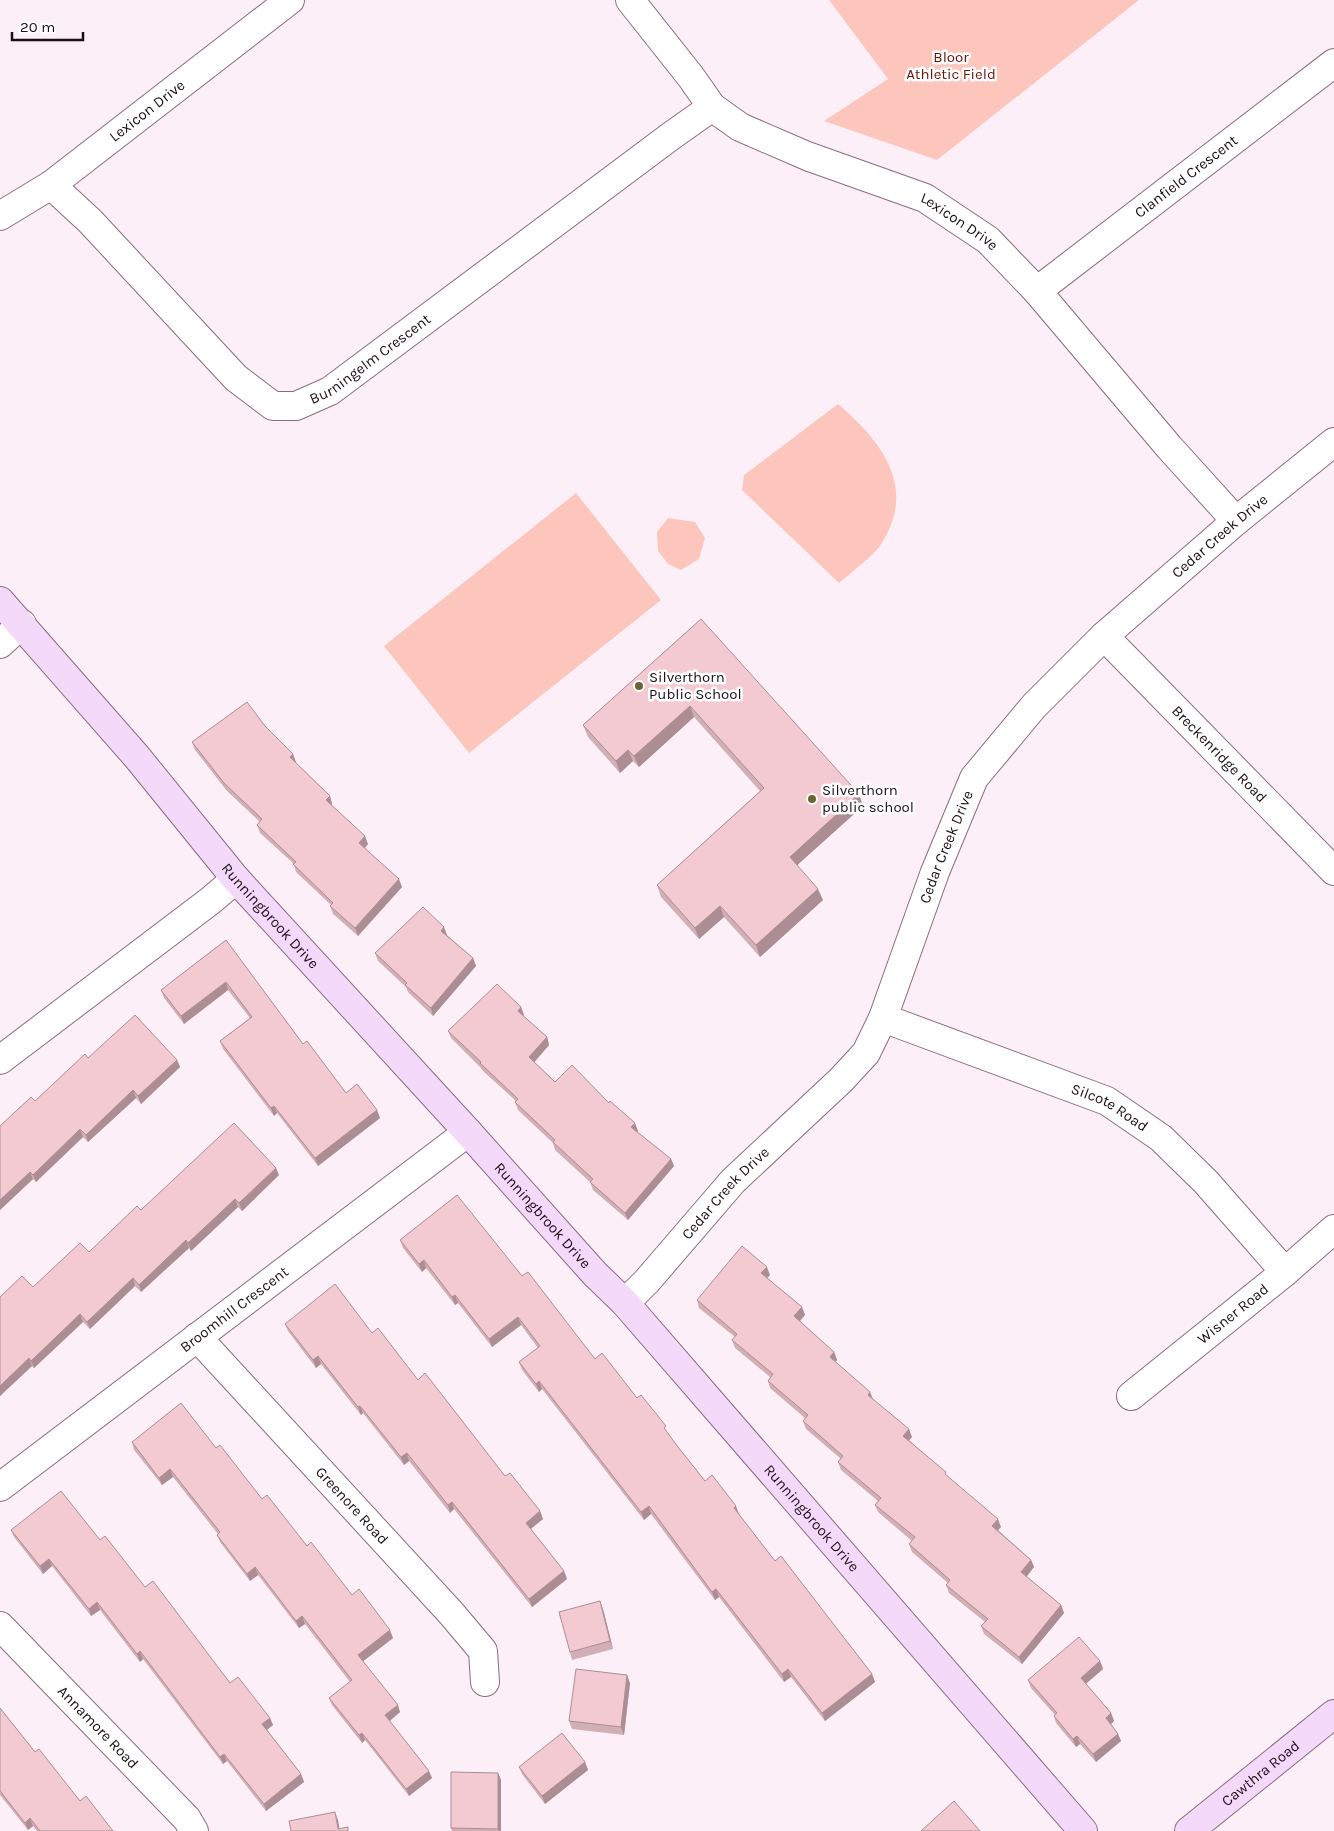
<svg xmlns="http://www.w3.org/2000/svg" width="1334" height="1831" font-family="Karla,sans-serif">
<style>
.green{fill:#fcc6bd}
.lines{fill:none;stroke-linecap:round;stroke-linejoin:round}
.street-casing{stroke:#8b6c7e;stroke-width:30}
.secondary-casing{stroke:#8b6c7e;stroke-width:30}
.street{stroke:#fff;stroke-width:28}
.secondary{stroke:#f4d9fa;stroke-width:28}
.wall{fill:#d2aeb5}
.shaded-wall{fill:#ab8d93}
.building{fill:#f4cad2;stroke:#ab8d93}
.poi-dot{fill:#6c6330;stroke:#fff;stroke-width:2}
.labels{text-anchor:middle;stroke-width:5;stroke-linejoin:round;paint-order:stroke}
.park-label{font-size:15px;fill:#68120b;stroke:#fff}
.street-label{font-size:15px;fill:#1b0f17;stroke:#fff}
.poi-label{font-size:15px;fill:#1b0f17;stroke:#fff;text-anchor:start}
</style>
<rect width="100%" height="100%" fill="#fdeff7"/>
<!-- green -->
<path class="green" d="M 829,0 L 1139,0 L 937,160 L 824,121 L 888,79 Z
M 838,404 C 883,442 919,490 879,547 C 871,558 850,573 839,583 L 742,490 L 744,475 Z
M 576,493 L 661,600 L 469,753 L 384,646 Z
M 668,518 L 695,522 L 705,538 L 699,559 L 681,570 L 668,564 L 658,551 L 657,532 Z"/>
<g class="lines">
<defs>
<g id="street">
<path id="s1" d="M 630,0 L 691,77 L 712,107 L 740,127 L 807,156 L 925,198 L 988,240 L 1037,291 L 1169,447 L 1236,521"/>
<path id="s2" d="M 51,185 L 90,221 L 236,378 L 273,406 L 296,406 L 330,391 L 671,136 L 712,107"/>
<path id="s3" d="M 0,216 L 51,185 L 290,0"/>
<path id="s4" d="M 1037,291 L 1334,63"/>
<path id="s5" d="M 1104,636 L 1334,871"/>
<path d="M 0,644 L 22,624"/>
<path id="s6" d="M 883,1018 L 1107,1101 L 1161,1138 L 1206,1182 L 1285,1272"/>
<path d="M 0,1060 L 210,901 L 236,879"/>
<path id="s7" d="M 625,1303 L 647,1281 L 733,1181 L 841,1080 L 866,1053 L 883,1018 L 935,872 L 974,778 L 1034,706 L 1104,636 L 1236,521 L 1334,442"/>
<path id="s8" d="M 197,1337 L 451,1613 L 483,1651 L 485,1682"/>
<path id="s9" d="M 1131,1396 L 1285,1272 L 1334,1229"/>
<path id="s10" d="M 0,1487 L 468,1132"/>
<path id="s11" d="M 0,1626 L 187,1819 L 194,1831"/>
</g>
<g id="secondary">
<path id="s12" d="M 0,601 L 137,757 L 236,879 L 468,1132 L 595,1274 L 625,1303 L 1083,1831"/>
<path id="s13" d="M 1189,1831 L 1334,1714"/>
</g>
</defs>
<!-- street casing -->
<use href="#street" class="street-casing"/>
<!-- secondary casing -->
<use href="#secondary" class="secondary-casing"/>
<!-- street -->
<use href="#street" class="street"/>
<!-- secondary -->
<use href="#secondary" class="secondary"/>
</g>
<!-- wall -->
<path class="wall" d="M 701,619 L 863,806 L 797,865 L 823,900 L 760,957 L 724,917 L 699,939 L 661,897 L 657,885 L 760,791 L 694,717 L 639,767 L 633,761 L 620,773 L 588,737 L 583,725 Z
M 265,726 L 293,754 L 295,762 L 330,796 L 332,804 L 331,805 L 368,844 L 365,848 L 402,887 L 358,936 L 333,914 L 330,906 L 331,905 L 296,872 L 294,864 L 260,833 L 257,825 L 260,822 L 227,791 L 195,750 L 192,742 Z
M 447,935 L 473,958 L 476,966 L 433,1016 L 408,992 L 406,987 L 378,961 L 375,953 Z
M 226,940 L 303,1044 L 346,1093 L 380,1118 L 318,1166 L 277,1113 L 274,1116 L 223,1049 L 220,1041 L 250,1018 L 228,990 L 184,1024 L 164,998 L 161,990 Z
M 521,1007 L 524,1015 L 523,1016 L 547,1037 L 549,1045 L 534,1062 L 555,1082 L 638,1131 L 637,1132 L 671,1159 L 674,1166 L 628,1220 L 593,1190 L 590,1182 L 555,1150 L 553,1143 L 518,1110 L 515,1102 L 516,1101 L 483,1071 L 481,1068 L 451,1038 L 448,1031 Z
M 88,1058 L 177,1060 L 180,1067 L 141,1104 L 136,1098 L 88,1142 L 83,1137 L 36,1182 L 33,1179 L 0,1210 L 0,1126 L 35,1101 Z
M 279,1175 L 242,1211 L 238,1207 L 191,1251 L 189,1248 L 141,1292 L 135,1286 L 90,1329 L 83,1322 L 34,1368 L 32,1366 L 0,1396 L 0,1297 L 33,1287 L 89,1252 L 141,1210 Z
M 400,1240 L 522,1276 L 595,1359 L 637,1398 L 668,1434 L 705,1481 L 739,1514 L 775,1561 L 872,1674 L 875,1682 L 825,1721 L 791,1677 L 784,1682 L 719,1597 L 715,1600 L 651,1514 L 644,1520 L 542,1389 L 539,1392 L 522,1370 L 519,1362 L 538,1348 L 521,1325 L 492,1347 L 458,1303 L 455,1305 L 426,1268 L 422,1272 L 403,1248 Z
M 770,1275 L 767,1278 L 802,1307 L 805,1315 L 800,1321 L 834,1352 L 837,1360 L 835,1362 L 870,1392 L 873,1399 L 912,1437 L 909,1440 L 1001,1527 L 998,1530 L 1031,1560 L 1034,1567 L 1026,1576 L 1061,1605 L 1064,1613 L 1022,1664 L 984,1634 L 981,1626 L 985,1622 L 949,1593 L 946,1585 L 948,1583 L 912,1552 L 909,1544 L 912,1541 L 878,1512 L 875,1505 L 878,1501 L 841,1470 L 838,1462 L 841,1459 L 806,1429 L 803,1421 L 806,1419 L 770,1388 L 768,1381 L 770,1377 L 735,1348 L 732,1340 L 735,1337 L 699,1308 L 697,1300 Z
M 285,1324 L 372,1333 L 418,1380 L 505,1476 L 540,1511 L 543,1519 L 531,1529 L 564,1571 L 567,1579 L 532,1607 L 454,1509 L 450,1513 L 409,1461 L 404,1465 L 363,1413 L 361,1415 L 321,1364 L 316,1368 L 288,1331 Z
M 132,1442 L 216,1448 L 262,1499 L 393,1638 L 363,1661 L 400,1712 L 390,1721 L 432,1778 L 409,1796 L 365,1740 L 362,1743 L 332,1705 L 329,1698 L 350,1682 L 305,1624 L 299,1628 L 258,1575 L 250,1581 L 220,1542 L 217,1535 L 218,1534 L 173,1477 L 162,1485 L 134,1450 Z
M 11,1530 L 100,1540 L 145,1587 L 230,1683 L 270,1718 L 273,1725 L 267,1730 L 301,1774 L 304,1782 L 266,1811 L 227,1761 L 223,1764 L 143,1659 L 140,1662 L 100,1610 L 91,1616 L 52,1566 L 43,1574 L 14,1537 Z
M 603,1609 L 613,1649 L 572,1660 L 570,1652 Z
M 1100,1661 L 1103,1669 L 1086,1684 L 1111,1713 L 1114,1721 L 1111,1724 L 1118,1734 L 1121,1741 L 1096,1762 L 1080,1744 L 1076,1747 L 1056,1723 L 1054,1716 L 1055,1715 L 1031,1688 L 1028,1680 Z
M 630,1683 L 624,1735 L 572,1729 L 569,1721 Z
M 0,1708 L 35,1752 L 80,1801 L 113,1831 L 37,1831 L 33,1826 L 28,1830 L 0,1795 Z
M 585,1762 L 588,1770 L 545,1804 L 522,1774 L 519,1767 Z
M 498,1773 L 501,1780 L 501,1831 L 452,1831 L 451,1828 Z"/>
<!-- shaded-wall -->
<path class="shaded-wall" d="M 690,706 L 694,717 L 639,767 L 634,756 Z
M 628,750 L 633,761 L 620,773 L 616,761 Z
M 293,754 L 296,762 L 293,765 L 290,757 Z
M 859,794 L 863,806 L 794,868 L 790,857 Z
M 330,796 L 332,804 L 329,808 L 326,800 Z
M 365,836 L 368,844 L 362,851 L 359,843 Z
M 399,879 L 402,887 L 358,936 L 355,928 Z
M 818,889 L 823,900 L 760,957 L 756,945 Z
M 720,906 L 724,917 L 699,939 L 695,928 Z
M 444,927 L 447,935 L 444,938 L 441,931 Z
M 473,958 L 476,966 L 433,1016 L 431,1008 Z
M 226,982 L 228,990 L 184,1024 L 181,1016 Z
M 521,1007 L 524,1015 L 521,1018 L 518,1011 Z
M 547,1037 L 549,1045 L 532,1065 L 529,1057 Z
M 177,1060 L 180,1067 L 141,1104 L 138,1096 Z
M 133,1090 L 136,1098 L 88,1142 L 86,1135 Z
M 274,1106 L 277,1113 L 274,1116 L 271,1108 Z
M 377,1110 L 380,1118 L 318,1166 L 315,1158 Z
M 635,1123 L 638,1131 L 634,1135 L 631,1127 Z
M 80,1129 L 83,1137 L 36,1182 L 33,1175 Z
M 671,1159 L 674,1166 L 628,1220 L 625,1213 Z
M 276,1168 L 279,1175 L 242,1211 L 239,1203 Z
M 30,1172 L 33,1179 L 0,1210 L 0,1200 Z
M 235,1199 L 238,1207 L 191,1251 L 188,1243 Z
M 186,1240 L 189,1248 L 141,1292 L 139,1285 Z
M 424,1260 L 426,1268 L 422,1272 L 419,1264 Z
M 767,1267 L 770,1275 L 764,1281 L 761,1273 Z
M 133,1278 L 135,1286 L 90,1329 L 87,1322 Z
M 455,1295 L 458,1303 L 455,1305 L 452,1297 Z
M 802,1307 L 805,1315 L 797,1324 L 794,1316 Z
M 80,1314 L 83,1322 L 34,1368 L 31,1361 Z
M 518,1317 L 521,1325 L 492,1347 L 489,1339 Z
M 834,1352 L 837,1360 L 832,1364 L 830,1357 Z
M 318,1356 L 321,1364 L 316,1368 L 313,1360 Z
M 29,1358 L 32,1366 L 0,1396 L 0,1386 Z
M 539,1381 L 542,1389 L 539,1392 L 536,1384 Z
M 870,1392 L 873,1400 L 868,1395 Z
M 360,1406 L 363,1413 L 361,1415 L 358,1407 Z
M 909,1429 L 912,1437 L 906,1444 L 903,1436 Z
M 407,1453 L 409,1461 L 404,1465 L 401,1457 Z
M 170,1469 L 173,1477 L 162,1485 L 159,1478 Z
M 452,1502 L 454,1509 L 450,1513 L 448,1505 Z
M 649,1506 L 651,1514 L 644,1520 L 641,1512 Z
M 736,1506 L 739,1514 L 734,1508 Z
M 540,1511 L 543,1519 L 529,1530 L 526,1523 Z
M 998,1519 L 1001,1527 L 995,1533 L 992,1526 Z
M 49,1559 L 52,1566 L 43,1574 L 40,1566 Z
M 1031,1560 L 1034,1567 L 1024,1580 L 1021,1572 Z
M 255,1567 L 258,1575 L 250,1581 L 247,1574 Z
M 564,1571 L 567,1579 L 532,1607 L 529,1599 Z
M 716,1589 L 719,1597 L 715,1600 L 712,1592 Z
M 600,1601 L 603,1609 L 613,1649 L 610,1641 Z
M 97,1602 L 100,1610 L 91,1616 L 89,1609 Z
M 1061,1605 L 1064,1613 L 1022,1664 L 1019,1657 Z
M 302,1616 L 305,1624 L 299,1628 L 296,1621 Z
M 390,1630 L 393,1638 L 361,1663 L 358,1655 Z
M 140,1651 L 143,1659 L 140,1662 L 137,1654 Z
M 1100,1661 L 1103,1669 L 1083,1686 L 1081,1678 Z
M 788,1669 L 791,1677 L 784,1682 L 782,1674 Z
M 872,1674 L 875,1682 L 825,1721 L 822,1713 Z
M 627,1675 L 630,1683 L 624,1735 L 621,1727 Z
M 398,1705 L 400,1712 L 388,1722 L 385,1715 Z
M 1111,1713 L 1114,1721 L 1109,1726 L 1106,1718 Z
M 270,1718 L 273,1725 L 265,1731 L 262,1724 Z
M 362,1733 L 365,1740 L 362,1743 L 359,1735 Z
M 1118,1734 L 1121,1741 L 1096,1762 L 1093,1754 Z
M 1077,1736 L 1080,1744 L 1076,1747 L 1073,1739 Z
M 224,1754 L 227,1761 L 223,1764 L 220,1757 Z
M 585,1762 L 588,1770 L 545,1804 L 542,1796 Z
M 429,1771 L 432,1778 L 409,1796 L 406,1789 Z
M 498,1773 L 501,1780 L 501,1831 L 499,1831 L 498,1829 Z
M 301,1774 L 304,1782 L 266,1811 L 264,1804 Z
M 335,1812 L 338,1820 L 340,1831 L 339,1831 Z
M 30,1818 L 33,1826 L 28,1830 L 25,1823 Z"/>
<!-- building -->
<path class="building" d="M 701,619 L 859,794 L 790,857 L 818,889 L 756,945 L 720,906 L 695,928 L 657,885 L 764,788 L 690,706 L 634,756 L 628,750 L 616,761 L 583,725 Z
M 247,702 L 265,726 L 293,754 L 290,757 L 330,796 L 326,800 L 365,836 L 359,843 L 399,879 L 355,928 L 330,906 L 333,903 L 293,864 L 296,862 L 257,825 L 262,819 L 224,783 L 192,742 Z
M 423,907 L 444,927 L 441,931 L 473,958 L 431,1008 L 405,985 L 407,983 L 375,953 Z
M 226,940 L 303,1044 L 307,1041 L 346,1093 L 357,1084 L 377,1110 L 315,1158 L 274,1106 L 271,1108 L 220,1041 L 252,1017 L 226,982 L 181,1016 L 161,990 Z
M 497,984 L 521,1007 L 518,1011 L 547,1037 L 529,1057 L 555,1082 L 572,1065 L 609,1103 L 610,1101 L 635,1123 L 631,1127 L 671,1159 L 625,1213 L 590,1182 L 593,1179 L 553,1142 L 555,1140 L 515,1102 L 518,1099 L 480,1063 L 481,1062 L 448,1031 Z
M 135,1015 L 177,1060 L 138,1096 L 133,1090 L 86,1135 L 80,1129 L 33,1175 L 30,1172 L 0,1200 L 0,1126 L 31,1097 L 35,1101 L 85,1054 L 88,1058 Z
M 234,1123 L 276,1168 L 239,1203 L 235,1199 L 188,1243 L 186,1240 L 139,1285 L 133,1278 L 87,1322 L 80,1314 L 31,1361 L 29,1358 L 0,1386 L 0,1297 L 22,1276 L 33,1287 L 80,1243 L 89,1252 L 137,1206 L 141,1210 Z
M 457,1195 L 522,1276 L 528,1272 L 595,1359 L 602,1353 L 637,1398 L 641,1395 L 666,1426 L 664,1428 L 678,1447 L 705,1481 L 712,1475 L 736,1506 L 734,1508 L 775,1561 L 781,1556 L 872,1674 L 822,1713 L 788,1669 L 782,1674 L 716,1589 L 712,1592 L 649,1506 L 641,1512 L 539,1381 L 536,1384 L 519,1362 L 540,1346 L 518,1317 L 489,1339 L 455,1295 L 452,1297 L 424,1260 L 419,1264 L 400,1240 Z
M 742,1246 L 767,1267 L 761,1273 L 802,1307 L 794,1316 L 834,1352 L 830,1357 L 870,1392 L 868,1395 L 909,1429 L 903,1436 L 946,1472 L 945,1474 L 998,1519 L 992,1526 L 1031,1560 L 1021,1572 L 1061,1605 L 1019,1657 L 981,1626 L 988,1619 L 946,1585 L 950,1580 L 909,1544 L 915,1537 L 875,1505 L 881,1498 L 838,1462 L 843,1456 L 803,1421 L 808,1415 L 768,1381 L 773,1374 L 732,1340 L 737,1334 L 697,1300 Z
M 335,1284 L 372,1333 L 378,1328 L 418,1380 L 425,1373 L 505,1476 L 510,1473 L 540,1511 L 526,1523 L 564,1571 L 529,1599 L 452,1502 L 448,1505 L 407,1453 L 401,1457 L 360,1406 L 358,1407 L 318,1356 L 313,1360 L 285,1324 Z
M 181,1403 L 216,1448 L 220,1445 L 262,1499 L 267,1495 L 307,1546 L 311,1542 L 352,1595 L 359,1589 L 390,1630 L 358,1655 L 398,1705 L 385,1715 L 429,1771 L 406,1789 L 362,1733 L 359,1735 L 329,1698 L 352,1680 L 302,1616 L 296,1621 L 255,1567 L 247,1574 L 217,1535 L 220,1532 L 170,1469 L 159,1478 L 132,1442 Z
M 61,1491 L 100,1540 L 105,1536 L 145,1587 L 153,1581 L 230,1683 L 238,1677 L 270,1718 L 262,1724 L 301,1774 L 264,1804 L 224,1754 L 220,1757 L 140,1651 L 137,1654 L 97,1602 L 89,1609 L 49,1559 L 40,1566 L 11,1530 Z
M 600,1601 L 610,1641 L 570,1652 L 559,1612 Z
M 1079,1637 L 1100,1661 L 1081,1678 L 1111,1713 L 1106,1718 L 1118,1734 L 1093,1754 L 1077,1736 L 1073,1739 L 1054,1716 L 1057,1713 L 1028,1680 Z
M 576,1669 L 627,1675 L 621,1727 L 569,1721 Z
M 0,1708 L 35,1752 L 39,1749 L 80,1801 L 86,1796 L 113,1831 L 40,1831 L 30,1818 L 25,1823 L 0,1791 Z
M 562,1733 L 585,1762 L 542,1796 L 519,1767 Z
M 451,1772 L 498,1773 L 498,1829 L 451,1828 Z
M 954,1801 L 980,1831 L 921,1831 Z
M 335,1812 L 338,1829 L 348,1827 L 348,1831 L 291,1831 L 289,1821 Z"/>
<!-- markers -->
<g class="poi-dot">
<circle cx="639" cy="686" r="5"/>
<circle cx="812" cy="799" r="5"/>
</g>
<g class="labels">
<!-- park labels -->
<g class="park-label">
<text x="951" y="62">Bloor<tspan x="951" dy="17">Athletic Field</tspan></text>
</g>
<!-- street labels -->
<g class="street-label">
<text dy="5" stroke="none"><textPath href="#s3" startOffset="181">Lexicon Drive</textPath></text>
<text dy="5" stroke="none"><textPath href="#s4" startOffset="188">Clanfield Crescent</textPath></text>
<text dy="5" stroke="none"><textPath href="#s1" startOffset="409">Lexicon Drive</textPath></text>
<text dy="5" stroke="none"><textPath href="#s2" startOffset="425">Burningelm Crescent</textPath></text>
<text dy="5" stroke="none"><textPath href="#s7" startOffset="989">Cedar Creek Drive</textPath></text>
<text dy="5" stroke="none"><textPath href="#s5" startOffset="165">Breckenridge Road</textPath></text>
<text dy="5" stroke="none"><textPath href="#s7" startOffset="569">Cedar Creek Drive</textPath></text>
<text dy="5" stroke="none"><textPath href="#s12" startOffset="415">Runningbrook Drive</textPath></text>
<text dy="5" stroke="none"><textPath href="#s6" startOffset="244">Silcote Road</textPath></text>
<text dy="5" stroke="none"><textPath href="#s7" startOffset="149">Cedar Creek Drive</textPath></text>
<text dy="5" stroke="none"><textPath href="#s12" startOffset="820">Runningbrook Drive</textPath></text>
<text dy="5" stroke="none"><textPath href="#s10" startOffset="294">Broomhill Crescent</textPath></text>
<text dy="5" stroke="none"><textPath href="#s9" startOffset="131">Wisner Road</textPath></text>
<text dy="5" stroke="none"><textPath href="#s8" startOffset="229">Greenore Road</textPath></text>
<text dy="5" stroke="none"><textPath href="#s12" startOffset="1225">Runningbrook Drive</textPath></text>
<text dy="5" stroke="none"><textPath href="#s11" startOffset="141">Annamore Road</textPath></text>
<text dy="5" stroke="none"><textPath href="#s13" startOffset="92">Cawthra Road</textPath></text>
</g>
<!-- poi labels -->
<g class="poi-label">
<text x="649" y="682">Silverthorn<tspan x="649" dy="17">Public School</tspan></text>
<text x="822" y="795">Silverthorn<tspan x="822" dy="17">public school</tspan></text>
</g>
</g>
<!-- scale -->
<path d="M12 32v8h71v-8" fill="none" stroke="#1b0f17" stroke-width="2.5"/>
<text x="20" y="32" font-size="15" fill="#1b0f17" stroke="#ffffff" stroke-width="4" paint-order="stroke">20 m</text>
</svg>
